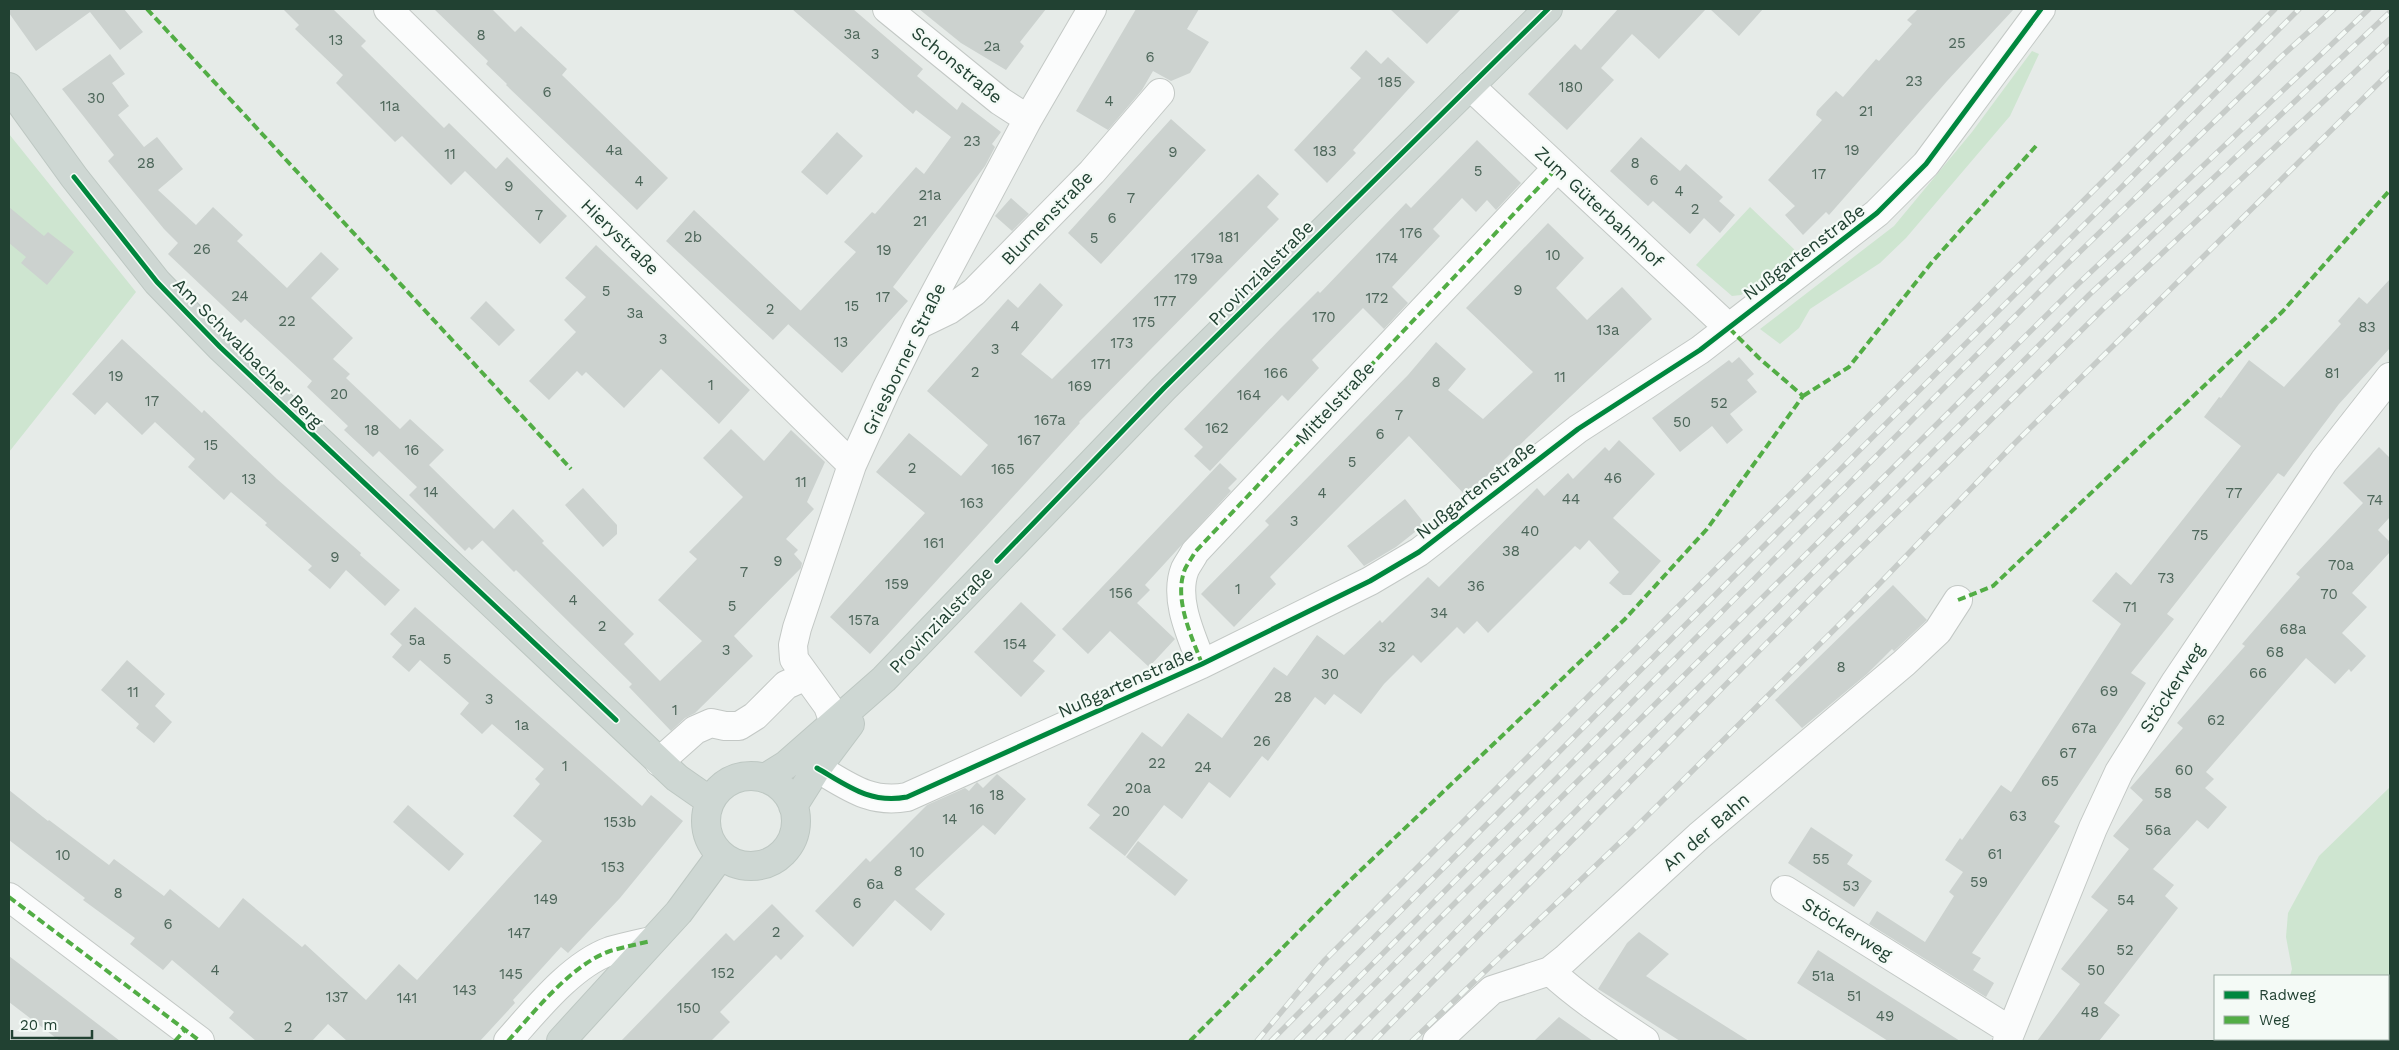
<svg xmlns="http://www.w3.org/2000/svg" width="2399" height="1050" font-family="'Work Sans',sans-serif">
<style>
.green{fill:#cee5d0}
.building{fill:#ccd2cf}
.lines{fill:none;stroke-linecap:round;stroke-linejoin:round}
.minor-casing{stroke:#c3c8c5;stroke-width:30}
.major-casing{stroke:#bdc7c2;stroke-width:30}
.minor{stroke:#fbfcfc;stroke-width:28}
.major{stroke:#ced7d3;stroke-width:28}
.rail-casing{stroke:#c7ccc9;stroke-width:5.5}
.rail{stroke:#f4faf6;stroke-width:4;stroke-dasharray:11;stroke-linecap:butt}
.quiet{stroke:#52ad45;stroke-width:4;stroke-dasharray:8 4;stroke-linecap:butt}
.cycleway-casing{stroke:#f4faf6;stroke-width:8}
.cycleway{stroke:#00873e;stroke-width:5}
.labels{text-anchor:middle;stroke-width:4.5;stroke-linejoin:round;paint-order:stroke}
.number-label{font-size:15px;fill:#4d665a}
.street-label{font-size:18px;fill:#214132;stroke:#f4faf6}
</style>
<rect width="100%" height="100%" fill="#e6ebe8"/>
<!-- green -->
<path class="green" d="M 2032,51 L 2039,54 L 2010,116 L 1906,238 L 1880,263 L 1810,309 L 1799,328 L 1780,344 L 1760,329 L 1894,226 L 1972,132 Z
M 9,134 L 136,292 L 9,452 Z
M 1750,207 L 1797,252 L 1741,295 L 1732,296 L 1696,265 Z
M 2390,787 L 2390,1041 L 2272,1041 L 2272,1039 L 2388,1039 L 2388,976 L 2290,976 L 2292,969 L 2286,937 L 2288,913 L 2319,856 Z"/>
<!-- building -->
<path class="building" d="M 9,9 L 124,9 L 143,32 L 120,50 L 90,12 L 36,51 L 9,13 Z
M 283,9 L 333,9 L 366,41 L 361,46 L 444,128 L 449,123 L 496,169 L 507,157 L 567,216 L 540,244 L 465,171 L 451,185 L 402,136 L 395,142 L 336,83 L 343,75 L 295,29 L 299,25 Z
M 434,9 L 492,9 L 515,32 L 521,26 L 567,69 L 562,75 L 668,178 L 637,210 L 506,85 L 507,84 L 486,64 L 488,61 Z
M 792,9 L 853,9 L 923,69 L 917,76 L 957,110 L 962,102 L 1001,132 L 992,144 L 995,147 L 985,166 L 893,287 L 908,301 L 842,373 L 788,324 L 856,252 L 844,242 L 872,212 L 875,214 L 916,167 L 924,174 L 951,137 L 916,110 L 913,114 Z
M 919,9 L 1046,9 L 1020,42 L 1024,46 L 1006,70 L 961,43 Z
M 1136,9 L 1199,9 L 1187,29 L 1209,42 L 1190,73 L 1171,81 L 1153,71 L 1142,90 L 1108,130 L 1076,111 Z
M 1390,9 L 1461,9 L 1427,44 Z
M 1618,9 L 1706,9 L 1659,59 L 1632,34 L 1601,68 L 1614,80 L 1567,130 L 1528,94 L 1575,44 L 1581,50 Z
M 1710,9 L 1763,9 L 1739,36 Z
M 1918,9 L 2014,9 L 1947,81 L 1829,215 L 1826,212 L 1803,235 L 1785,215 L 1795,206 L 1768,180 L 1822,120 L 1816,115 L 1817,111 L 1836,91 L 1843,97 L 1876,59 L 1879,61 L 1912,24 L 1907,20 Z
M 1366,50 L 1381,64 L 1388,57 L 1415,82 L 1353,150 L 1356,153 L 1327,183 L 1294,150 L 1361,78 L 1350,68 Z
M 110,54 L 125,74 L 112,83 L 129,106 L 118,115 L 144,147 L 157,137 L 183,169 L 158,190 L 196,225 L 213,207 L 243,235 L 237,241 L 287,288 L 321,252 L 339,269 L 311,298 L 353,338 L 333,359 L 350,374 L 346,378 L 400,429 L 410,419 L 444,450 L 429,465 L 494,529 L 513,509 L 544,541 L 542,543 L 634,634 L 624,644 L 660,681 L 702,641 L 658,600 L 697,559 L 689,552 L 743,497 L 703,458 L 731,429 L 764,461 L 791,430 L 825,462 L 807,502 L 814,509 L 786,539 L 798,550 L 794,554 L 802,563 L 801,568 L 734,636 L 753,656 L 695,713 L 685,718 L 671,731 L 629,687 L 632,684 L 516,570 L 514,572 L 482,540 L 491,532 L 472,550 L 469,547 L 465,551 L 409,495 L 417,487 L 379,451 L 373,457 L 344,430 L 348,426 L 307,387 L 312,381 L 245,319 L 241,323 L 168,254 L 178,243 L 164,229 L 108,161 L 114,155 L 62,89 Z
M 1171,119 L 1206,150 L 1101,264 L 1068,233 Z
M 837,132 L 863,156 L 827,195 L 801,172 Z
M 1641,137 L 1680,171 L 1686,164 L 1723,197 L 1719,201 L 1735,215 L 1720,233 L 1704,218 L 1690,234 L 1653,201 L 1648,206 L 1610,171 Z
M 1477,140 L 1521,183 L 1496,210 L 1487,200 L 1476,212 L 1462,198 L 1433,229 L 1440,236 L 1392,287 L 1408,303 L 1384,329 L 1363,308 L 1312,360 L 1319,368 L 1288,401 L 1282,395 L 1210,471 L 1194,456 L 1203,447 L 1184,429 L 1280,329 L 1318,291 L 1320,293 L 1406,203 L 1411,208 Z
M 1258,174 L 1279,194 L 1267,207 L 1279,219 L 1079,422 L 1080,423 L 870,654 L 830,617 L 925,513 L 876,472 L 909,433 L 961,476 L 988,445 L 927,391 L 1008,299 L 1018,308 L 1040,283 L 1063,305 L 1021,354 L 1052,379 Z
M 1011,198 L 1029,214 L 1012,231 L 995,216 Z
M 9,207 L 44,236 L 48,232 L 74,252 L 47,285 L 21,263 L 26,257 L 9,243 Z
M 694,210 L 801,311 L 773,340 L 666,241 Z
M 1548,223 L 1584,258 L 1556,288 L 1587,320 L 1622,287 L 1652,319 L 1466,496 L 1409,436 L 1270,577 L 1276,584 L 1234,627 L 1201,594 L 1269,525 L 1265,521 L 1408,375 L 1436,342 L 1466,369 L 1448,390 L 1483,419 L 1533,372 L 1466,308 Z
M 596,245 L 750,390 L 719,424 L 661,369 L 624,408 L 586,372 L 582,376 L 577,371 L 549,400 L 529,381 L 576,332 L 564,320 L 586,297 L 565,278 Z
M 2390,279 L 2390,348 L 2339,404 L 2284,477 L 2278,473 L 2167,614 L 2174,619 L 2131,673 L 2146,683 L 2054,822 L 2060,826 L 1972,953 L 1981,958 L 1973,970 L 1994,983 L 1986,997 L 1869,924 L 1877,911 L 1925,942 L 1954,896 L 1949,892 L 1963,872 L 1945,860 L 1960,838 L 1962,840 L 2001,785 L 2011,792 L 2121,624 L 2092,601 L 2116,572 L 2131,585 L 2241,446 L 2204,417 L 2219,397 L 2221,398 L 2249,360 L 2284,387 L 2341,324 L 2338,321 L 2359,297 L 2367,304 Z
M 486,301 L 515,330 L 499,346 L 470,318 Z
M 122,339 L 202,413 L 204,410 L 277,479 L 361,553 L 360,555 L 400,590 L 385,606 L 346,570 L 330,589 L 308,570 L 312,566 L 265,525 L 267,523 L 231,492 L 224,500 L 188,467 L 195,459 L 155,422 L 142,435 L 107,402 L 95,415 L 72,394 Z
M 1739,357 L 1754,374 L 1747,380 L 1757,392 L 1730,414 L 1743,430 L 1727,444 L 1712,426 L 1680,452 L 1652,418 L 1729,360 L 1732,363 Z
M 1619,440 L 1655,474 L 1613,518 L 1661,561 L 1631,595 L 1623,595 L 1609,583 L 1619,572 L 1589,540 L 1580,550 L 1575,546 L 1488,633 L 1477,621 L 1464,634 L 1457,627 L 1421,663 L 1413,655 L 1384,684 L 1361,714 L 1334,694 L 1325,705 L 1315,697 L 1268,761 L 1262,756 L 1230,798 L 1209,782 L 1182,819 L 1164,805 L 1125,856 L 1089,828 L 1100,815 L 1087,805 L 1142,732 L 1162,747 L 1188,713 L 1222,738 L 1274,667 L 1287,676 L 1317,635 L 1344,655 L 1380,620 L 1382,623 L 1428,577 L 1439,587 L 1537,488 L 1544,496 L 1568,473 L 1573,479 L 1605,447 L 1609,451 Z
M 2379,447 L 2390,458 L 2390,517 L 2378,530 L 2390,542 L 2390,552 L 2352,593 L 2367,607 L 2342,633 L 2366,656 L 2351,672 L 2349,669 L 2335,684 L 2306,658 L 2206,772 L 2214,779 L 2205,788 L 2227,807 L 2208,829 L 2197,820 L 2153,869 L 2174,885 L 2165,896 L 2178,908 L 2104,1003 L 2120,1015 L 2099,1041 L 2037,1041 L 2080,984 L 2061,969 L 2108,910 L 2091,897 L 2129,849 L 2113,836 L 2143,800 L 2130,788 L 2183,728 L 2177,723 L 2245,646 L 2242,644 L 2300,577 L 2296,574 L 2363,503 L 2343,483 Z
M 1220,463 L 1237,479 L 1228,488 L 1231,491 L 1145,585 L 1150,590 L 1137,603 L 1175,639 L 1149,667 L 1110,631 L 1088,654 L 1062,629 Z
M 583,488 L 617,525 L 617,534 L 603,547 L 565,505 Z
M 1405,499 L 1425,524 L 1396,547 L 1364,566 L 1347,546 Z
M 1893,585 L 1927,620 L 1894,651 L 1892,649 L 1867,674 L 1802,728 L 1775,700 Z
M 1021,602 L 1056,635 L 1033,661 L 1045,671 L 1021,697 L 974,652 Z
M 415,607 L 642,806 L 651,795 L 683,821 L 620,898 L 568,953 L 561,947 L 513,1000 L 515,1003 L 480,1041 L 347,1041 L 328,1024 L 312,1041 L 256,1041 L 229,1018 L 234,1012 L 172,960 L 163,970 L 130,944 L 135,938 L 83,900 L 85,898 L 9,840 L 9,790 L 48,821 L 49,820 L 109,865 L 114,859 L 164,896 L 170,889 L 219,928 L 243,898 L 302,947 L 305,944 L 366,1000 L 399,964 L 417,980 L 542,841 L 513,816 L 540,784 L 535,779 L 544,769 L 492,724 L 482,734 L 460,714 L 469,703 L 420,660 L 409,672 L 392,657 L 402,645 L 390,634 Z
M 127,660 L 165,694 L 155,706 L 172,722 L 154,743 L 136,728 L 139,724 L 101,690 Z
M 997,774 L 1026,799 L 995,835 L 983,825 L 915,889 L 945,914 L 931,931 L 895,900 L 853,947 L 815,911 L 866,858 L 870,862 L 927,805 L 965,788 L 969,791 L 977,782 L 983,788 Z
M 408,805 L 464,854 L 449,871 L 393,822 Z
M 1811,827 L 1853,855 L 1847,864 L 1872,881 L 1854,907 L 1788,863 Z
M 1138,841 L 1188,880 L 1175,896 L 1126,857 Z
M 772,904 L 804,936 L 781,960 L 776,955 L 720,1012 L 730,1022 L 711,1041 L 621,1041 L 726,933 L 734,941 Z
M 1639,932 L 1669,954 L 1646,976 L 1749,1041 L 1680,1041 L 1598,989 L 1627,943 Z
M 1818,950 L 1880,990 L 1960,1041 L 1888,1041 L 1797,983 Z
M 9,956 L 120,1041 L 60,1041 L 9,1002 Z
M 1559,1017 L 1593,1041 L 1534,1041 Z"/>
<g class="lines">
<defs>
<path id="minor" d="M 388,9 L 852,465
M 887,9 L 1000,101 L 1028,119
M 1470,86 L 1728,327
M 918,325 L 949,310 L 974,292 L 1092,172 L 1160,93
M 1202,664 C 1192,637 1173,599 1185,569 C 1188,563 1192,558 1195,552 L 1557,168
M 834,723 L 828,706 L 794,659 L 793,645 L 797,628 L 852,465 L 886,390 L 918,325 L 1028,119 L 1092,9
M 659,762 L 695,730 L 711,723 L 725,726 L 739,726 L 755,716 L 786,685 L 806,676
M 817,768 C 848,786 870,804 907,797 L 1202,664 L 1370,581 L 1419,552 L 1578,429 L 1700,350 L 1877,213 L 1926,164 L 2041,9
M 1785,890 L 2011,1031
M 9,897 L 200,1041
M 1550,971 C 1579,998 1612,1019 1645,1041
M 508,1041 C 535,1011 571,965 610,951 C 624,947 638,944 651,941
M 1437,1041 L 1492,990 L 1550,971 L 1565,959 L 1699,836 L 1904,663 L 1938,631 L 1958,600
M 2007,1041 L 2093,828 L 2119,772 L 2176,681 L 2324,461 L 2390,377"/>
<path id="major" d="M 9,87 L 74,177 L 157,282 L 220,347 L 677,778 L 710,801
M706 821a45 45 0 1 1 90 0a45 45 0 1 1-90 0Z
M 765,778 L 786,765 L 884,679 L 1164,388 L 1548,9
M 793,806 L 817,768 L 850,724
M 561,1041 L 679,912 L 721,855"/>
</defs>
<!-- minor casing -->
<use href="#minor" class="minor-casing"/>
<!-- major casing -->
<use href="#major" class="major-casing"/>
<!-- minor -->
<use href="#minor" class="minor"/>
<!-- major -->
<use href="#major" class="major"/>
<defs>
<path id="rail" d="M 1257,1041 L 1324,961 L 2275,9
M 1271,1041 L 2299,9
M 1296,1041 L 2060,271 L 2283,55 L 2334,9
M 1318,1041 L 1456,902 L 2077,285 L 2369,9
M 1347,1041 L 2089,295 L 2390,12
M 1374,1041 L 1831,578 L 2104,308 L 2390,39
M 1412,1041 L 1632,831 L 1856,608 L 2013,445 L 2390,72"/>
</defs>
<!-- rail casing -->
<use href="#rail" class="rail-casing"/>
<!-- rail -->
<use href="#rail" class="rail"/>
<!-- quiet -->
<path class="quiet" d="M 147,9 L 571,469
M 1803,396 L 1849,367 L 1932,262 L 2036,146
M 1958,600 L 1993,586 L 2283,311 L 2390,190
M 1202,664 C 1192,637 1173,599 1185,569 C 1188,563 1192,558 1195,552 L 1557,168
M 9,897 L 200,1041
M 175,1041 L 184,1031
M 508,1041 C 535,1011 571,965 610,951 C 624,947 638,944 651,941
M 1190,1041 L 1342,888 L 1625,619 L 1707,529 L 1803,396 L 1759,358 L 1728,327 L 1726,329"/>
<defs>
<path id="cycleway" d="M 74,177 L 157,282 L 220,347 L 616,720
M 997,561 L 1164,388 L 1548,9
M 817,768 C 848,786 870,804 907,797 L 1202,664 L 1370,581 L 1419,552 L 1578,429 L 1700,350 L 1877,213 L 1926,164 L 2041,9"/>
</defs>
<!-- cycleway casing -->
<use href="#cycleway" class="cycleway-casing"/>
<!-- cycleway -->
<use href="#cycleway" class="cycleway"/>
</g>
<g class="labels">
<!-- number labels -->
<g class="number-label">
<text x="852" y="39">3a</text>
<text x="481" y="40">8</text>
<text x="336" y="45">13</text>
<text x="1957" y="48">25</text>
<text x="992" y="51">2a</text>
<text x="875" y="59">3</text>
<text x="1150" y="62">6</text>
<text x="1914" y="86">23</text>
<text x="1390" y="87">185</text>
<text x="1571" y="92">180</text>
<text x="547" y="97">6</text>
<text x="96" y="103">30</text>
<text x="1109" y="106">4</text>
<text x="390" y="111">11a</text>
<text x="1866" y="116">21</text>
<text x="972" y="146">23</text>
<text x="614" y="155">4a</text>
<text x="1852" y="155">19</text>
<text x="1325" y="156">183</text>
<text x="1173" y="157">9</text>
<text x="450" y="159">11</text>
<text x="146" y="168">28</text>
<text x="1635" y="168">8</text>
<text x="1478" y="176">5</text>
<text x="1819" y="179">17</text>
<text x="1654" y="185">6</text>
<text x="639" y="186">4</text>
<text x="509" y="191">9</text>
<text x="1679" y="196">4</text>
<text x="930" y="200">21a</text>
<text x="1131" y="203">7</text>
<text x="1695" y="214">2</text>
<text x="539" y="220">7</text>
<text x="1112" y="223">6</text>
<text x="920" y="226">21</text>
<text x="1411" y="238">176</text>
<text x="693" y="242">2b</text>
<text x="1229" y="242">181</text>
<text x="1094" y="243">5</text>
<text x="202" y="254">26</text>
<text x="884" y="255">19</text>
<text x="1553" y="260">10</text>
<text x="1207" y="263">179a</text>
<text x="1387" y="263">174</text>
<text x="1186" y="284">179</text>
<text x="1518" y="295">9</text>
<text x="606" y="296">5</text>
<text x="240" y="301">24</text>
<text x="883" y="302">17</text>
<text x="1377" y="303">172</text>
<text x="1165" y="306">177</text>
<text x="852" y="311">15</text>
<text x="770" y="314">2</text>
<text x="635" y="318">3a</text>
<text x="1324" y="322">170</text>
<text x="287" y="326">22</text>
<text x="1144" y="327">175</text>
<text x="1015" y="331">4</text>
<text x="2367" y="332">83</text>
<text x="1608" y="335">13a</text>
<text x="663" y="344">3</text>
<text x="841" y="347">13</text>
<text x="1122" y="348">173</text>
<text x="995" y="354">3</text>
<text x="1101" y="369">171</text>
<text x="975" y="377">2</text>
<text x="1276" y="378">166</text>
<text x="2332" y="378">81</text>
<text x="116" y="381">19</text>
<text x="1560" y="382">11</text>
<text x="1436" y="387">8</text>
<text x="711" y="390">1</text>
<text x="1080" y="391">169</text>
<text x="339" y="399">20</text>
<text x="1249" y="400">164</text>
<text x="152" y="406">17</text>
<text x="1719" y="408">52</text>
<text x="1399" y="420">7</text>
<text x="1050" y="425">167a</text>
<text x="1682" y="427">50</text>
<text x="1217" y="433">162</text>
<text x="372" y="435">18</text>
<text x="1380" y="439">6</text>
<text x="1029" y="445">167</text>
<text x="211" y="450">15</text>
<text x="412" y="455">16</text>
<text x="1352" y="467">5</text>
<text x="912" y="473">2</text>
<text x="1003" y="474">165</text>
<text x="1613" y="483">46</text>
<text x="249" y="484">13</text>
<text x="801" y="487">11</text>
<text x="431" y="497">14</text>
<text x="1322" y="498">4</text>
<text x="2234" y="498">77</text>
<text x="1571" y="504">44</text>
<text x="2375" y="505">74</text>
<text x="972" y="508">163</text>
<text x="1294" y="526">3</text>
<text x="1530" y="536">40</text>
<text x="2200" y="540">75</text>
<text x="934" y="548">161</text>
<text x="1511" y="556">38</text>
<text x="335" y="562">9</text>
<text x="778" y="566">9</text>
<text x="2341" y="570">70a</text>
<text x="744" y="577">7</text>
<text x="2166" y="583">73</text>
<text x="897" y="589">159</text>
<text x="1476" y="591">36</text>
<text x="1238" y="594">1</text>
<text x="1121" y="598">156</text>
<text x="2329" y="599">70</text>
<text x="573" y="605">4</text>
<text x="732" y="611">5</text>
<text x="2130" y="612">71</text>
<text x="1439" y="618">34</text>
<text x="864" y="625">157a</text>
<text x="602" y="631">2</text>
<text x="2293" y="634">68a</text>
<text x="417" y="645">5a</text>
<text x="1015" y="649">154</text>
<text x="1387" y="652">32</text>
<text x="726" y="655">3</text>
<text x="2275" y="657">68</text>
<text x="447" y="664">5</text>
<text x="1841" y="672">8</text>
<text x="2258" y="678">66</text>
<text x="1330" y="679">30</text>
<text x="2109" y="696">69</text>
<text x="133" y="697">11</text>
<text x="1283" y="702">28</text>
<text x="489" y="704">3</text>
<text x="675" y="715">1</text>
<text x="2216" y="725">62</text>
<text x="522" y="730">1a</text>
<text x="2084" y="733">67a</text>
<text x="1262" y="746">26</text>
<text x="2068" y="758">67</text>
<text x="1157" y="768">22</text>
<text x="565" y="771">1</text>
<text x="1203" y="772">24</text>
<text x="2184" y="775">60</text>
<text x="2050" y="786">65</text>
<text x="1138" y="793">20a</text>
<text x="2163" y="798">58</text>
<text x="997" y="800">18</text>
<text x="977" y="814">16</text>
<text x="1121" y="816">20</text>
<text x="2018" y="821">63</text>
<text x="950" y="824">14</text>
<text x="620" y="827">153b</text>
<text x="2158" y="835">56a</text>
<text x="917" y="857">10</text>
<text x="1995" y="859">61</text>
<text x="63" y="860">10</text>
<text x="1821" y="864">55</text>
<text x="613" y="872">153</text>
<text x="898" y="876">8</text>
<text x="1979" y="887">59</text>
<text x="875" y="889">6a</text>
<text x="1851" y="891">53</text>
<text x="118" y="898">8</text>
<text x="546" y="904">149</text>
<text x="2126" y="905">54</text>
<text x="857" y="908">6</text>
<text x="168" y="929">6</text>
<text x="776" y="937">2</text>
<text x="519" y="938">147</text>
<text x="2125" y="955">52</text>
<text x="215" y="975">4</text>
<text x="2096" y="975">50</text>
<text x="723" y="978">152</text>
<text x="511" y="979">145</text>
<text x="1823" y="981">51a</text>
<text x="465" y="995">143</text>
<text x="1854" y="1001">51</text>
<text x="337" y="1002">137</text>
<text x="407" y="1003">141</text>
<text x="689" y="1013">150</text>
<text x="2090" y="1017">48</text>
<text x="1885" y="1021">49</text>
<text x="288" y="1032">2</text>
</g>
<!-- street labels -->
<g class="street-label">
<text transform="translate(957 65) rotate(39)" y="6">Schonstraße</text>
<text transform="translate(1599 207) rotate(43)" y="6">Zum Güterbahnhof</text>
<text transform="translate(1047 218) rotate(-46)" y="6">Blumenstraße</text>
<text transform="translate(620 237) rotate(44)" y="6">Hierystraße</text>
<text transform="translate(1804 252) rotate(-37)" y="6">Nußgartenstraße</text>
<text transform="translate(1261 273) rotate(-45)" y="6">Provinzialstraße</text>
<text transform="translate(248 353) rotate(45)" y="6">Am Schwalbacher Berg</text>
<text transform="translate(904 359) rotate(-64)" y="6">Griesborner Straße</text>
<text transform="translate(1335 403) rotate(-47)" y="6">Mittelstraße</text>
<text transform="translate(1476 490) rotate(-38)" y="6">Nußgartenstraße</text>
<text transform="translate(941 620) rotate(-46)" y="6">Provinzialstraße</text>
<text transform="translate(1126 683) rotate(-24)" y="6">Nußgartenstraße</text>
<text transform="translate(2172 688) rotate(-57)" y="6">Stöckerweg</text>
<text transform="translate(1706 832) rotate(-41)" y="6">An der Bahn</text>
<text transform="translate(1847 929) rotate(32)" y="6">Stöckerweg</text>
</g>
</g>
<!-- border -->
<rect width="2399" height="1050" fill="none" stroke="#214132" stroke-width="20"/>
<!-- legend -->
<rect x="2214" y="975" width="175" height="65" fill="#f4faf6" stroke="#a0b0a8"/>
<rect x="2224" y="991" width="25" height="8" fill="#00873e" stroke="#a0b0a8"/>
<text x="2259" y="1000" font-size="15" fill="#214132">Radweg</text>
<rect x="2224" y="1016" width="25" height="8" fill="#52ad45" stroke="#a0b0a8"/>
<text x="2259" y="1025" font-size="15" fill="#214132">Weg</text>
<!-- scale -->
<path d="M12 1030v8h80v-8" fill="none" stroke="#214132" stroke-width="2.5"/>
<text x="20" y="1030" font-size="15" fill="#214132" stroke="#f4faf6" stroke-width="4" paint-order="stroke">20 m</text>
</svg>
